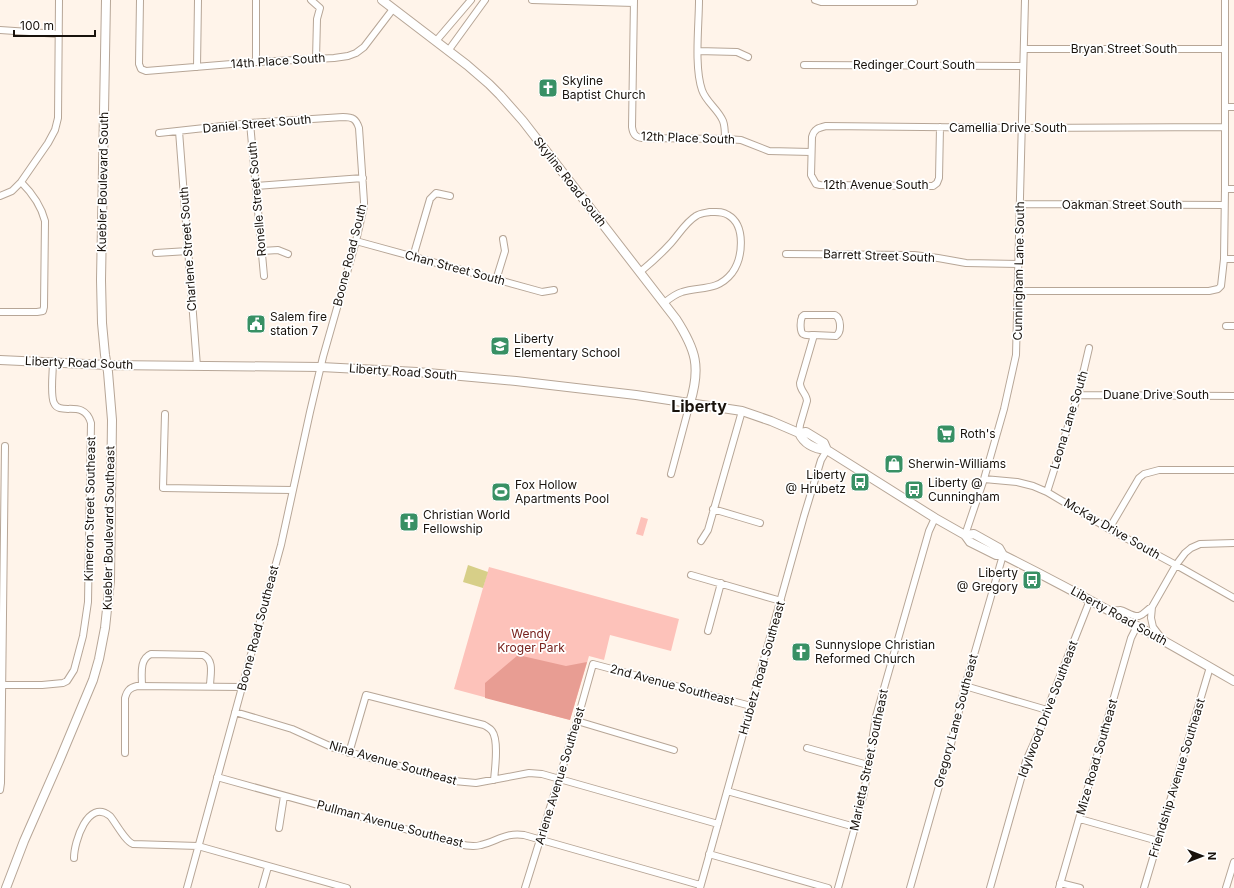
<svg xmlns="http://www.w3.org/2000/svg" width="1234" height="888" font-family="Inter,sans-serif">
<style>
.green{fill:#fdc2ba}
.forest{fill:#e89d93}
.water{fill:#d7cf88}
.lines{fill:none;stroke-linecap:round;stroke-linejoin:round}
.minor-casing{stroke:#b7a697;stroke-width:8}
.major-casing{stroke:#b7a697;stroke-width:10}
.minor{stroke:#fff;stroke-width:6}
.major{stroke:#fff;stroke-width:8}
.labels{text-anchor:middle;stroke-width:3.5;stroke-linejoin:round;paint-order:stroke}
.street-label{font-size:12px;fill:#18120c;stroke:#fff}
.poi-label{font-size:12px;fill:#18120c;stroke:#fff;text-anchor:start}
.park-label{font-size:12px;fill:#77211c;stroke:#fff}
.district-label{font-size:16px;font-weight:bold;fill:#18120c;stroke:#fff}
</style>
<rect width="100%" height="100%" fill="#fff4ea"/>
<!-- green -->
<path class="green" d="M 641,517 L 648,519 L 643,536 L 636,534 Z
M 489,567 L 679,619 L 671,651 L 610,635 L 604,660 L 589,656 L 570,720 L 454,689 Z"/>
<!-- forest -->
<path class="forest" d="M 518,655 L 566,666 L 587,662 L 570,720 L 485,698 L 485,683 Z"/>
<!-- water -->
<path class="water" d="M 468,565 L 488,572 L 483,588 L 463,582 Z"/>
<g class="lines">
<defs>
<path id="minor" d="M 140,0 L 139,64 L 141,69 L 146,71 L 256,62 L 334,58 L 348,56 L 356,53 L 364,47 L 393,9
M 311,0 L 320,8 L 317,19 L 316,59
M 532,0 L 634,3
M 634,0 L 632,127 C 633,134 635,137 642,138 L 725,139 L 741,140 L 769,151 L 811,152
M 699,0 C 699,25 694,67 702,90 C 706,102 718,109 723,121 C 725,126 725,133 725,139
M 815,0 L 821,2 L 914,2
M 0,30 L 59,34
M 436,41 L 471,0
M 1024,49 L 1225,49
M 448,51 L 485,0
M 698,51 L 737,52 L 748,57
M 256,62 L 256,0
M 804,65 L 1023,66
M 197,67 L 198,0
M 1225,107 L 1234,107
M 250,123 L 264,276
M 940,127 L 939,178 L 937,183 L 933,186 L 820,185 L 816,184 L 811,175 L 812,137 C 814,129 818,128 826,126 L 1022,128 L 1225,127
M 179,131 L 197,366
M 159,133 L 250,123 L 343,117 C 353,117 356,119 359,128 L 364,202 L 364,206 L 356,241 L 323,357 L 310,412 L 281,545 L 187,888
M 256,186 L 363,178
M 1225,189 L 1234,189
M 0,196 L 12,191 L 21,182 L 48,143 L 55,130 L 58,118 L 59,0
M 1020,204 L 1224,205
M 356,241 L 542,292 L 554,290
M 262,251 L 278,250 L 288,254
M 156,253 L 188,251
M 786,254 L 914,255 L 938,258 L 966,263 L 1019,264
M 413,257 L 430,199 L 436,193 L 450,196
M 1224,259 L 1234,259
M 640,272 C 651,263 661,254 671,243 C 679,234 686,222 696,216 C 700,213 705,213 710,212 C 717,212 722,211 728,215 C 746,225 743,258 732,273 C 717,292 700,286 682,292 C 675,294 669,299 664,303
M 496,280 L 505,251 L 503,239
M 1018,291 L 1209,291 L 1218,289 L 1221,286 L 1224,259 L 1225,189 L 1225,0
M 0,312 L 37,312 L 43,311 L 44,307 L 45,221 C 41,205 32,193 21,182
M 1226,326 L 1234,326
M 1078,395 L 1234,396
M 165,414 L 163,488 L 293,490
M 799,433 L 800,425 L 807,401 C 807,394 800,391 800,383 L 814,335 L 836,336 C 842,332 841,318 835,315 L 804,315 C 803,316 802,316 802,317 C 800,321 800,332 803,334 C 806,336 811,335 814,335
M 671,474 L 690,403
M 984,479 L 1017,482 L 1033,486 L 1047,492 L 1109,529 L 1176,565 L 1234,598
M 1047,492 L 1078,395 L 1089,348
M 713,509 L 760,523
M 1109,529 L 1139,478 L 1144,474 L 1159,470 L 1234,470
M 965,535 L 984,479 L 1004,409 L 1016,355 L 1025,0
M 701,541 L 708,530 L 742,411
M 691,575 L 781,601
M 1110,611 C 1113,611 1117,610 1120,610 C 1126,611 1132,617 1139,616 C 1145,614 1147,609 1152,607
M 708,631 L 721,583
M 1162,639 L 1153,627 L 1151,618 L 1152,607 L 1176,565 L 1185,553 L 1191,548 L 1200,544 L 1234,543
M 0,685 L 42,685 L 63,683 L 67,681 L 74,670 L 83,636 L 88,602 L 91,423 C 84,398 60,417 54,403 C 50,395 53,372 53,362
M 142,686 C 142,675 139,659 151,654 L 203,655 C 215,660 210,676 210,686
M 965,686 L 1047,710
M 235,712 L 292,729 L 334,748 L 454,781 L 476,783 L 529,773 L 542,774 L 718,824
M 577,721 L 674,750
M 807,748 L 868,765
M 125,753 L 125,698 C 127,691 129,688 137,686 L 242,687
M 349,753 L 366,695 L 484,725 C 487,727 490,728 492,731 C 499,740 495,769 494,780
M 217,777 L 459,844 C 467,846 474,847 481,845 C 497,841 507,832 524,835 L 700,885
M 0,790 L 1,783 L 5,446
M 727,791 L 855,827
M 1080,819 L 1158,841
M 279,828 L 284,796
M 709,854 L 828,888
M 74,858 C 74,842 88,798 110,816 C 116,823 125,841 133,844 L 198,846 L 347,888
M 1060,883 L 1080,888
M 262,888 L 268,867
M 525,888 L 577,721 L 593,664 L 751,706
M 700,888 L 804,516 L 821,460 L 827,450
M 838,888 L 855,827 L 864,793 L 876,716 L 929,531 L 935,518
M 910,888 L 951,744 L 965,686 L 1003,555
M 990,888 L 1026,761 L 1043,723 L 1053,694 L 1090,600
M 1059,888 L 1131,638 L 1137,626
M 1144,888 L 1210,667
M 1226,888 L 1234,862"/>
<path id="major" d="M 382,0 L 467,65 L 489,84 L 500,95 L 523,121 L 676,319 C 696,350 701,367 690,403
M 0,360 L 107,365 L 321,367 L 417,372 L 516,381 L 636,395 L 742,411 L 771,421 L 799,433 L 806,432 L 824,443 L 827,450
M 799,433 C 804,444 815,449 827,450 L 935,518 L 965,535 L 970,542 L 996,555 L 1003,555
M 965,535 L 974,534 L 999,548 L 1003,555 C 1081,594 1158,637 1234,681
M 6,888 L 24,841 L 60,759 L 93,680 L 99,659 L 105,628 L 110,581 L 112,420 L 108,372 L 105,355 L 102,323 L 101,280 L 106,0"/>
</defs>
<!-- minor casing -->
<use href="#minor" class="minor-casing"/>
<!-- major casing -->
<use href="#major" class="major-casing"/>
<!-- minor -->
<use href="#minor" class="minor"/>
<!-- major -->
<use href="#major" class="major"/>
</g>
<!-- icons -->
<defs>
<symbol id="church-square" viewBox="-11 -11 22 22"><rect x="-9" y="-9" width="18" height="18" rx="4" fill="#389064" stroke="#fff"/><path d="M-1.2-6h2.4v3.5h3.3v2.4h-3.3V6h-2.4V-.1h-3.3v-2.4h3.3Z" fill="#fff"/></symbol>
<symbol id="civic-square" viewBox="-11 -11 22 22"><rect x="-9" y="-9" width="18" height="18" rx="4" fill="#389064" stroke="#fff"/><path d="M-.6-6.5H3V-4.5H.6V-3L4-1V1h2V6H-6V1h2V-1L-.6-3ZM-1.2 2.5V6h2.4V2.5Z" fill="#fff"/></symbol>
<symbol id="school-square" viewBox="-11 -11 22 22"><rect x="-9" y="-9" width="18" height="18" rx="4" fill="#389064" stroke="#fff"/><path d="M0-5L7-2L0 1L-7-2ZM-4 1L0 2.5L4 1V4Q0 6-4 4Z" fill="#fff"/></symbol>
<symbol id="supermarket-square" viewBox="-11 -11 22 22"><rect x="-9" y="-9" width="18" height="18" rx="4" fill="#389064" stroke="#fff"/><path d="M-6-5.5h2.5l.6 2H6L4.5 2H-2.5L-4.4-4H-6ZM-1.5 3.2a1.3 1.3 0 1 0 .1 0ZM3 3.2a1.3 1.3 0 1 0 .1 0Z" fill="#fff"/></symbol>
<symbol id="shop-square" viewBox="-11 -11 22 22"><rect x="-9" y="-9" width="18" height="18" rx="4" fill="#389064" stroke="#fff"/><path d="M-5-2.5h2.3a2.7 3.5 0 0 1 5.4 0H5L5.5 6h-11ZM-1.5-2.5h3a1.5 2.3 0 0 0-3 0Z" fill="#fff"/></symbol>
<symbol id="bus-square" viewBox="-11 -11 22 22"><rect x="-9" y="-9" width="18" height="18" rx="4" fill="#389064" stroke="#fff"/><path d="M-5-6H5V4H4V6H2V4H-2V6H-4V4H-5ZM-3.5-4V0h7V-4ZM-3.5 1.2v1.5H-2V1.2ZM2 1.2v1.5H3.5V1.2Z" fill="#fff"/></symbol>
<symbol id="stadium-square" viewBox="-11 -11 22 22"><rect x="-9" y="-9" width="18" height="18" rx="4" fill="#389064" stroke="#fff"/><path d="M0-5a6.5 5 0 1 0 0 10a6.5 5 0 1 0 0-10ZM-3.5-1.8h7v3.6h-7Z" fill="#fff"/></symbol>
</defs>
<g fill-rule="evenodd">
<use href="#church-square" x="537" y="77" width="22" height="22"/>
<use href="#civic-square" x="245" y="313" width="22" height="22"/>
<use href="#school-square" x="489" y="335" width="22" height="22"/>
<use href="#supermarket-square" x="935" y="423" width="22" height="22"/>
<use href="#shop-square" x="883" y="453" width="22" height="22"/>
<use href="#bus-square" x="849" y="471" width="22" height="22"/>
<use href="#bus-square" x="903" y="479" width="22" height="22"/>
<use href="#stadium-square" x="490" y="481" width="22" height="22"/>
<use href="#church-square" x="398" y="511" width="22" height="22"/>
<use href="#bus-square" x="1021" y="569" width="22" height="22"/>
<use href="#church-square" x="790" y="641" width="22" height="22"/>
</g>
<g class="labels">
<!-- street labels -->
<g class="street-label">
<text x="1124" y="53">Bryan Street South</text>
<text transform="translate(278 61) rotate(-4)" y="4">14th Place South</text>
<text x="914" y="69">Redinger Court South</text>
<text transform="translate(257 124) rotate(-5)" y="4">Daniel Street South</text>
<text x="1008" y="132">Camellia Drive South</text>
<text transform="translate(688 138) rotate(2)" y="4">12th Place South</text>
<text transform="translate(103 182) rotate(-89)" y="4">Kuebler Boulevard South</text>
<text transform="translate(570 182) rotate(52)" y="4">Skyline Road South</text>
<text x="876" y="189">12th Avenue South</text>
<text transform="translate(257 199) rotate(-95)" y="4">Ronelle Street South</text>
<text x="1122" y="209">Oakman Street South</text>
<text transform="translate(188 249) rotate(-94)" y="4">Charlene Street South</text>
<text transform="translate(350 255) rotate(-76)" y="4">Boone Road South</text>
<text transform="translate(879 256) rotate(2)" y="4">Barrett Street South</text>
<text transform="translate(455 268) rotate(15)" y="4">Chan Street South</text>
<text transform="translate(1019 271) rotate(-89)" y="4">Cunningham Lane South</text>
<text transform="translate(79 363) rotate(2)" y="4">Liberty Road South</text>
<text transform="translate(403 372) rotate(4)" y="4">Liberty Road South</text>
<text x="1156" y="399">Duane Drive South</text>
<text transform="translate(1069 420) rotate(-73)" y="4">Leona Lane South</text>
<text transform="translate(90 509) rotate(-89)" y="4">Kimeron Street Southeast</text>
<text transform="translate(109 528) rotate(-89)" y="4">Kuebler Boulevard Southeast</text>
<text transform="translate(1112 529) rotate(30)" y="4">McKay Drive South</text>
<text transform="translate(1119 616) rotate(29)" y="4">Liberty Road South</text>
<text transform="translate(258 628) rotate(-75)" y="4">Boone Road Southeast</text>
<text transform="translate(762 668) rotate(-74)" y="4">Hrubetz Road Southeast</text>
<text transform="translate(672 685) rotate(15)" y="4">2nd Avenue Southeast</text>
<text transform="translate(1048 709) rotate(-69)" y="4">Idylwood Drive Southeast</text>
<text transform="translate(956 721) rotate(-75)" y="4">Gregory Lane Southeast</text>
<text transform="translate(1097 757) rotate(-74)" y="4">Mize Road Southeast</text>
<text transform="translate(869 760) rotate(-78)" y="4">Marietta Street Southeast</text>
<text transform="translate(393 763) rotate(16)" y="4">Nina Avenue Southeast</text>
<text transform="translate(560 776) rotate(-73)" y="4">Arlene Avenue Southeast</text>
<text transform="translate(1177 778) rotate(-73)" y="4">Friendship Avenue Southeast</text>
<text transform="translate(390 824) rotate(15)" y="4">Pullman Avenue Southeast</text>
</g>
<!-- poi labels -->
<g class="poi-label">
<text x="562" y="85">Skyline<tspan x="562" dy="14">Baptist Church</tspan></text>
<text x="270" y="321">Salem fire<tspan x="270" dy="14">station 7</tspan></text>
<text x="514" y="343">Liberty<tspan x="514" dy="14">Elementary School</tspan></text>
<text x="960" y="438">Roth's</text>
<text x="908" y="468">Sherwin-Williams</text>
<text x="846" y="479" text-anchor="end">Liberty<tspan x="846" dy="14">@ Hrubetz</tspan></text>
<text x="928" y="487">Liberty @<tspan x="928" dy="14">Cunningham</tspan></text>
<text x="515" y="489">Fox Hollow<tspan x="515" dy="14">Apartments Pool</tspan></text>
<text x="423" y="519">Christian World<tspan x="423" dy="14">Fellowship</tspan></text>
<text x="1018" y="577" text-anchor="end">Liberty<tspan x="1018" dy="14">@ Gregory</tspan></text>
<text x="815" y="649">Sunnyslope Christian<tspan x="815" dy="14">Reformed Church</tspan></text>
</g>
<!-- park labels -->
<g class="park-label">
<text x="531" y="638">Wendy<tspan x="531" dy="14">Kroger Park</tspan></text>
</g>
<!-- district labels -->
<g class="district-label">
<text x="699" y="412">Liberty</text>
</g>
</g>
<!-- north arrow -->
<g transform="translate(1202 856) rotate(90)" stroke="#ffffff" stroke-width="3" paint-order="stroke">
<path d="M0-3L7 15L0 10L-7 15Z" fill="#18120c"/>
<text y="-6" font-size="11" font-weight="bold" text-anchor="middle" fill="#18120c">N</text>
</g>
<!-- scale -->
<path d="M14 30v6h81v-6" fill="none" stroke="#18120c" stroke-width="2"/>
<text x="20" y="30" font-size="12" fill="#18120c" stroke="#ffffff" stroke-width="3" paint-order="stroke">100 m</text>
</svg>
